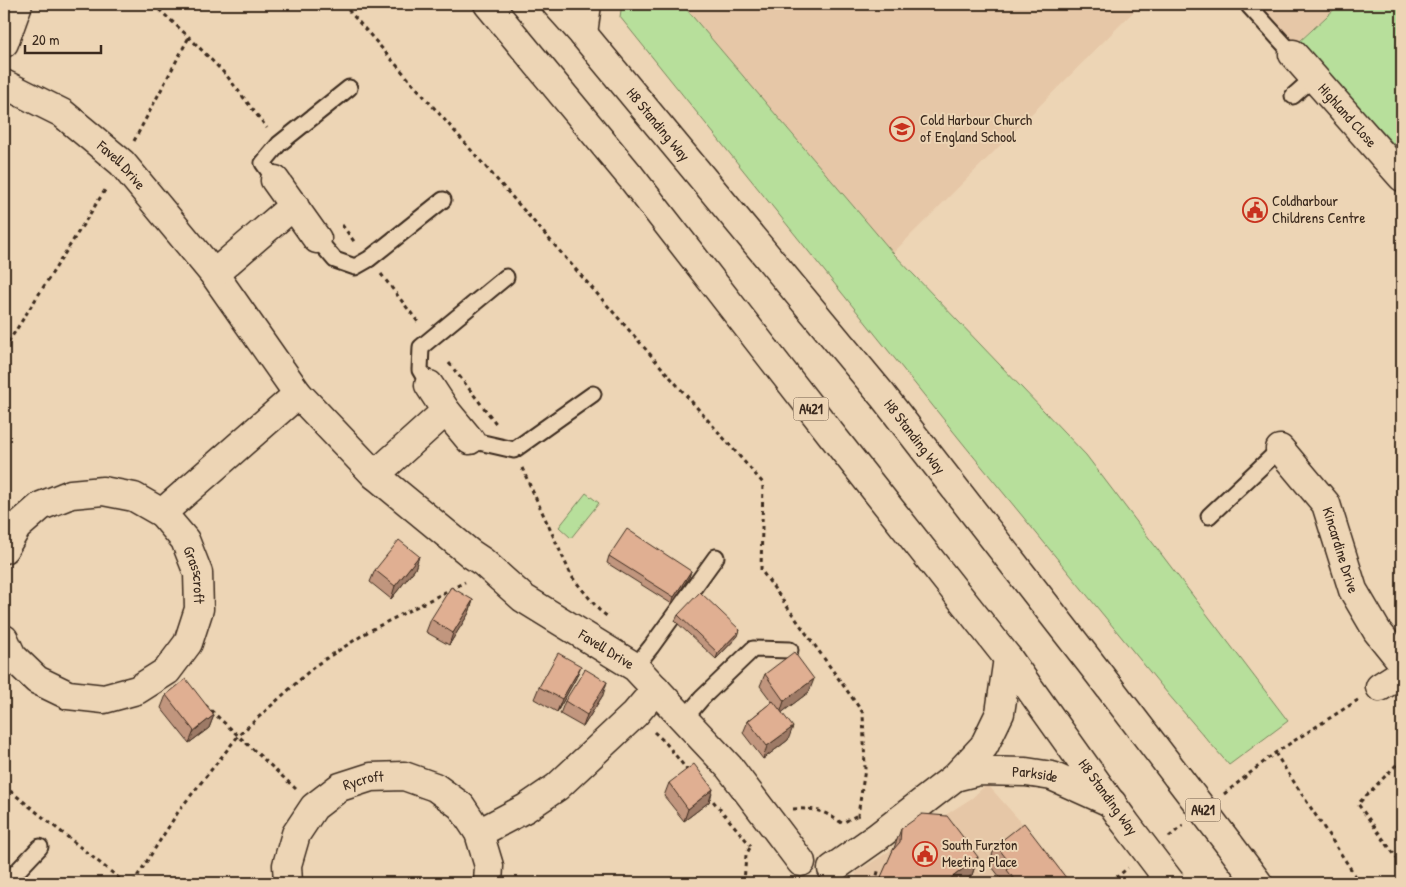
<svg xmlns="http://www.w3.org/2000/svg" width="1406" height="887" font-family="'Patrick Hand',sans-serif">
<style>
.built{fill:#e6c7a7}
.green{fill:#b7df9b;stroke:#79845c}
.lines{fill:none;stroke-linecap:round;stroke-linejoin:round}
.lane-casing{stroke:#3b2a1e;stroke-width:19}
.street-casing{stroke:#3b2a1e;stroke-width:31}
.secondary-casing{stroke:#3b2a1e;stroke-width:31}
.highway-casing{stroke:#3b2a1e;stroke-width:31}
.path{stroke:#3b2a1e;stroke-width:3;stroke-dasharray:4 4;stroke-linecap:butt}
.lane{stroke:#edd5b5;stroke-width:15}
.street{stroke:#edd5b5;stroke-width:28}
.secondary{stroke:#edd5b5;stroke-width:28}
.highway{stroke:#edd5b5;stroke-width:28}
.highway-bridge-casing{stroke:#3b2a1e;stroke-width:31;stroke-linecap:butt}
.highway-bridge{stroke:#edd5b5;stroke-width:28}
.wall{fill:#c1967e;stroke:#3b2a1e}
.shaded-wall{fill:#9d7a66;stroke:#3b2a1e}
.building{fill:#e0af92;stroke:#3b2a1e}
.labels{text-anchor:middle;stroke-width:4;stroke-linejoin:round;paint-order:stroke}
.shield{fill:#edd5b5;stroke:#705d4b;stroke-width:1}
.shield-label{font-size:14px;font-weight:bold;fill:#3b2a1e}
.street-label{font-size:15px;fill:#3b2a1e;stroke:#edd5b5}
.poi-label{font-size:15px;fill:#3b2a1e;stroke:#edd5b5;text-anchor:start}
</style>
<rect width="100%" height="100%" fill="#edd5b5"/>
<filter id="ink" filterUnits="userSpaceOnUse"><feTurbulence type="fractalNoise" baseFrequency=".02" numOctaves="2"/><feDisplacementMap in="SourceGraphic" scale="10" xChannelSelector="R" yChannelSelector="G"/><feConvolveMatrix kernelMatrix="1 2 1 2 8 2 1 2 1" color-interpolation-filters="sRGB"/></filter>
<g filter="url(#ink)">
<!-- built -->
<path class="built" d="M 682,4 L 1141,4 L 893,253 Z
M 1254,4 L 1340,4 L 1293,46 Z
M 987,784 L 1037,840 L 1072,883 L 861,883 L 855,873 L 972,798 Z"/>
<!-- green -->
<path class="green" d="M 622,4 L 682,4 L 893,253 L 1086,455 L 1288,721 L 1229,765 L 1168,694 L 965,446 L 620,17 Z
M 1340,4 L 1402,4 L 1402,153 L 1299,42 Z
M 586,493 L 599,503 L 571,538 L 559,527 Z"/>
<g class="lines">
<defs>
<path id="lane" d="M 1251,4 L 1249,6 L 1293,54
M 1293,96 L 1313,78
M 275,180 L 263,163 L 279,144 L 349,88
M 317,239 L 335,260 L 355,267 L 369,259 L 443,200
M 429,385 L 420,370 L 421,347 L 506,277
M 470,440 L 514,450 L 593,394
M 1209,516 L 1280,449
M 635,667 L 651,647 L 716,557
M 684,719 L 702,698 L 753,649 L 790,650
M 6,883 L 40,847"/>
<g id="street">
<path d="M 4,43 L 18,4"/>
<path id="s1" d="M 1293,54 L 1402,177"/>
<path id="s2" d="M 4,84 L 62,113 L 122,163 L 214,274 L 298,394 L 375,475 L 471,554 L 483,562 L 523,598 L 635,667 L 729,767 L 801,862"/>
<path d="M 275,180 L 317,239"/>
<path d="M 214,274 L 294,205"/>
<path d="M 429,385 L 446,411 L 470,440"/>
<path id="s3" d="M 1280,449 L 1326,504 L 1353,590 L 1377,631 L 1402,662"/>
<path d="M 375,475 L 446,411"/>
<path d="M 162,513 L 298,394"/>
<path id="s4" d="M 4,549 L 17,527 L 41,506 L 71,494 L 103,491 L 134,497 L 162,513 L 185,540 L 198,573 L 199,609 L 188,643 L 167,671 L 137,690 L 104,699 L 68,695 L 37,680 L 12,656 L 4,639"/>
<path d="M 1380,687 L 1402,673"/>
<path id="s5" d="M 955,777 L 979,771 L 1026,772 L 1052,776 L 1112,803"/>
<path d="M 479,833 L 526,808 L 557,787 L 635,714 L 656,689"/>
<path d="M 832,869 L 876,838 L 955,777 L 984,746 L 1000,713 L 1008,658"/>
<path id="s6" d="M 288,883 L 287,865 L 296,834 L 314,807 L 340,787 L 371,777 L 404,776 L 435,787 L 461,806 L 479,833 L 489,866 L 488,883"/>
</g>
<path id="secondary" d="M 583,34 L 587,4"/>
<g id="highway">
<path d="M 488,4 L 631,177 L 831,434 L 1008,658 L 1124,821"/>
<path id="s7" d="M 556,4 L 583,34 L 883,396 L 1096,670 L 1177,776"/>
<path d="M 1229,844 L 1258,883"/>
</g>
</defs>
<!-- lane casing -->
<use href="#lane" class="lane-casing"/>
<!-- street casing -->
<use href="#street" class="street-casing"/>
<!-- secondary casing -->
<use href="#secondary" class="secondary-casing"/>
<!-- highway casing -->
<use href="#highway" class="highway-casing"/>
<!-- path -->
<path class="path" d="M 153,4 L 189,37 L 227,76 L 267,128
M 343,4 L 763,483 L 761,570 L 863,713 L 865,769 L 858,815 L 860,818
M 134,141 L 189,37
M 342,225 L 356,244
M 381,274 L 418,322
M 4,349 L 107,187
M 449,363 L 498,426
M 522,468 L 572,577 L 599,610 L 608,617
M 205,705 L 296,789
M 654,732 L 665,742 L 688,771
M 1275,753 L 1360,883
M 1402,759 L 1358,804 L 1402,865
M 4,786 L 125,883
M 1224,794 L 1275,753 L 1358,700
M 708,795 L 751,846
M 793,809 C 817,808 823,811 842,823 L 858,815
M 1169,837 L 1183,825
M 133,883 L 180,809 L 239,735 L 316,665 L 369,631 L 465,582
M 744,883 L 746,855 L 751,846
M 875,883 L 879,868
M 1109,883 L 1128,868"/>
<!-- lane -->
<use href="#lane" class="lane"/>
<!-- street -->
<use href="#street" class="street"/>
<!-- secondary -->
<use href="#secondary" class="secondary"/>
<!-- highway -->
<use href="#highway" class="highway"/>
<defs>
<path id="highway-bridge" d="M 1177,776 L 1229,844
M 1124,821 L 1171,883"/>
</defs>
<!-- highway-bridge casing -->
<use href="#highway-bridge" class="highway-bridge-casing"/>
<!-- highway-bridge -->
<use href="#highway-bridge" class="highway-bridge"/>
</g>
<!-- wall -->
<path class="wall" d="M 419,556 L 415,569 L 391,599 L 370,582 L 375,570 Z
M 609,556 L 691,571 L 689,577 L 672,604 L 607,563 Z
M 473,600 L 469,613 L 449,645 L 426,632 L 431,619 Z
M 678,615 L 738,636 L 716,659 L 675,621 Z
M 765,674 L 809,692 L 782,712 L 788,740 L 763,759 L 743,733 L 748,721 L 772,702 L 760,686 Z
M 576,678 L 557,712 L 534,699 L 539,687 Z
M 166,695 L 214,715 L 209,728 L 189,743 L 161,708 Z
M 603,695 L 583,727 L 560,714 L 565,701 Z
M 669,783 L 713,789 L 709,802 L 684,821 L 664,796 Z
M 901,829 L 978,857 L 972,875 L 961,883 L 879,883 L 894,848 Z
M 996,845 L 1070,883 L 1002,883 L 1003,881 L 989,863 Z"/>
<!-- shaded-wall -->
<path class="shaded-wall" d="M 419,556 L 415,569 L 391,599 L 395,586 Z
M 691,571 L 689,577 L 672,604 L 674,597 Z
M 473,600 L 469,613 L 449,645 L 453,633 Z
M 740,630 L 738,636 L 716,659 L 718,653 Z
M 581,666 L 576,678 L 557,712 L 562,699 Z
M 814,679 L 809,692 L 780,714 L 784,701 Z
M 607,682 L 603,695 L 583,727 L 587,715 Z
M 214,715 L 209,728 L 189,743 L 194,731 Z
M 793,727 L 788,740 L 763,759 L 767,746 Z
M 713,789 L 709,802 L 684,821 L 688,809 Z
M 978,857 L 972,875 L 961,883 L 945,883 Z"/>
<!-- building -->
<path class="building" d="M 627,529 L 691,571 L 674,597 L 609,556 Z
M 399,540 L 419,556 L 395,586 L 375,570 Z
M 451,587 L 473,600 L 453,633 L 431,619 Z
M 700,592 L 740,630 L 718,653 L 678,615 Z
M 794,652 L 814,679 L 784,701 L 765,674 Z
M 558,653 L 581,666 L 562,699 L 539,687 Z
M 585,669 L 607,682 L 587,715 L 565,701 Z
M 186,679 L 214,715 L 194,731 L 166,695 Z
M 773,701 L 793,727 L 767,746 L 748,721 Z
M 694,764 L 713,789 L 688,809 L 669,783 Z
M 922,814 L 947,816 L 978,857 L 945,883 L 886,883 L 881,877 L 893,850 L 900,842 L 901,829 Z
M 1024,823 L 1070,883 L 1017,883 L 1007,870 L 1012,866 L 996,845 Z"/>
</g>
<!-- icons -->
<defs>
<symbol id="school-ring" viewBox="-11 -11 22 22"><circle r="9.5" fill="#edd5b5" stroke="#c8321e" stroke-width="1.5"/><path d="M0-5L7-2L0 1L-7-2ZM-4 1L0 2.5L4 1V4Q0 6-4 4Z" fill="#c8321e"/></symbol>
<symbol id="civic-ring" viewBox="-11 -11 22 22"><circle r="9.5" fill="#edd5b5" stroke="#c8321e" stroke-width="1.5"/><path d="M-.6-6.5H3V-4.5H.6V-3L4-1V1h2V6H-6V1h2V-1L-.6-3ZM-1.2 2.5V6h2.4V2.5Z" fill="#c8321e"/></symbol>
</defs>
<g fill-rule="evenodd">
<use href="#school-ring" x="888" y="115" width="28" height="28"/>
<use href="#civic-ring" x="1241" y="196" width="28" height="28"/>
<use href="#civic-ring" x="911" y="840" width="28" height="28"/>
</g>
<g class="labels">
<!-- shield labels -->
<g class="shield">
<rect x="793.5" y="397.5" width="35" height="23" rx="4"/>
<rect x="1185.5" y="798.5" width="35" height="23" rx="4"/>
</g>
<g class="shield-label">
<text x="811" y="414">A421</text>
<text x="1203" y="815">A421</text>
</g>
<!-- street labels -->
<g class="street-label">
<text dy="5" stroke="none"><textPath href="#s1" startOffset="82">Highland Close</textPath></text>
<text dy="5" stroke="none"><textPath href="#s7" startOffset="158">H8 Standing Way</textPath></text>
<text dy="5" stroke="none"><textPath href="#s2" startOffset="144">Favell Drive</textPath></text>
<text dy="5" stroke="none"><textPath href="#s7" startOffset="562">H8 Standing Way</textPath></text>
<text dy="5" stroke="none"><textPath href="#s3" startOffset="120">Kincardine Drive</textPath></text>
<text dy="5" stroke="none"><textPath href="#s4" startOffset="258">Grasscroft</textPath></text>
<text dy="5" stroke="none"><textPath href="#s2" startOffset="836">Favell Drive</textPath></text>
<text dy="5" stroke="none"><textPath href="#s5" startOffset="81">Parkside</textPath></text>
<text dy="5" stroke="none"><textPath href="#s6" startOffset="140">Rycroft</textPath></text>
<text transform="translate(1108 797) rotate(54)" y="5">H8 Standing Way</text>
</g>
<!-- poi labels -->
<g class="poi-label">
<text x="920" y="125">Cold Harbour Church<tspan x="920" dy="17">of England School</tspan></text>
<text x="1272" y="206">Coldharbour<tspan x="1272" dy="17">Childrens Centre</tspan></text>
<text x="942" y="850">South Furzton<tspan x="942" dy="17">Meeting Place</tspan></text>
</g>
</g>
<!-- margin -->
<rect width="1406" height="887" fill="none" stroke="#edd5b5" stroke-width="20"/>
<rect x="10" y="10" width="1386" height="867" fill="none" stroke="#3b2a1e" stroke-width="2" filter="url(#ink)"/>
<!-- scale -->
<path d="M25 45v8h76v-8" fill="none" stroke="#3b2a1e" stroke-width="2.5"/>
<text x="32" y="45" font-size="15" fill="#3b2a1e" stroke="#edd5b5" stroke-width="4" paint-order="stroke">20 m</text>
</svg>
